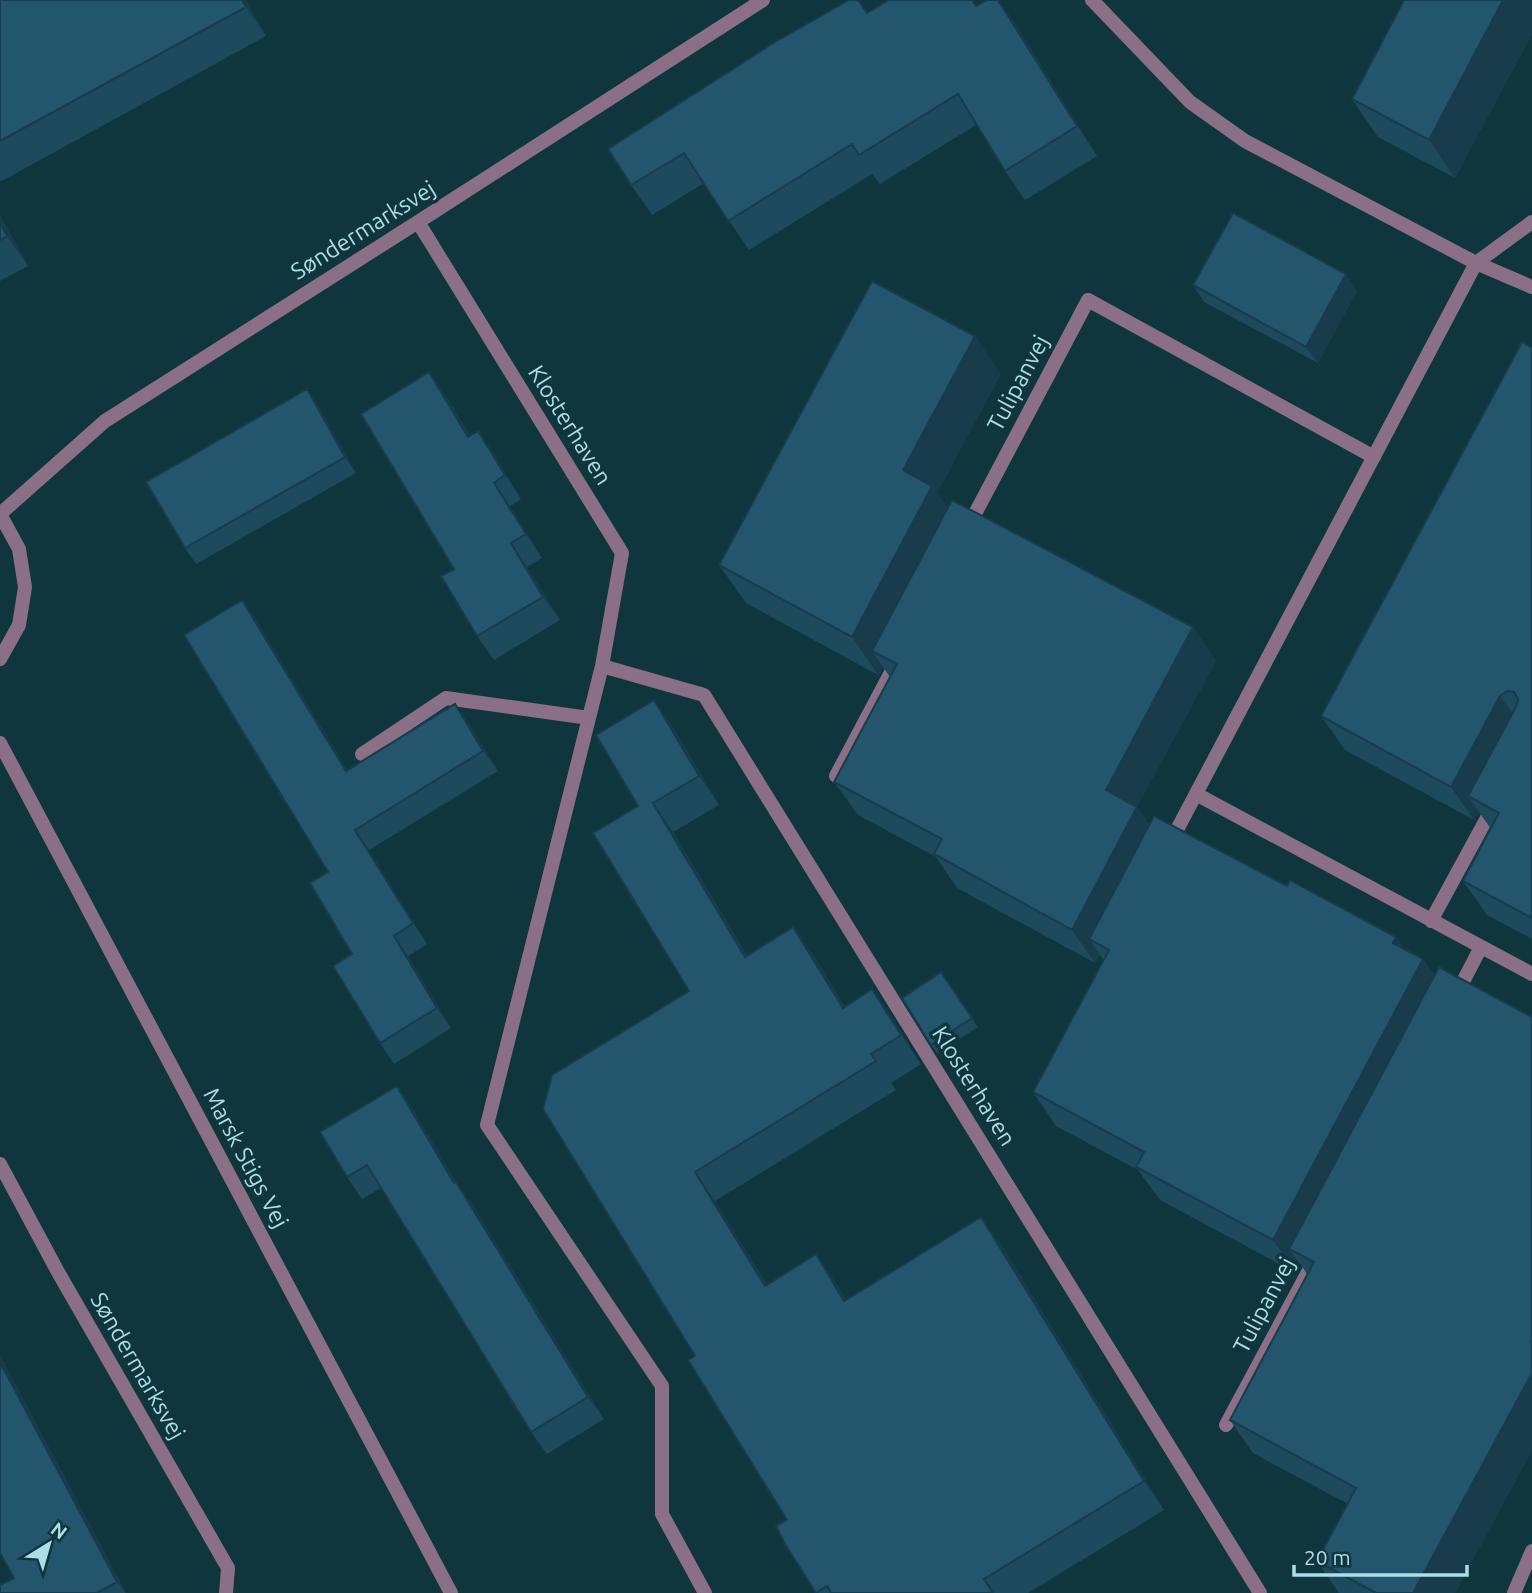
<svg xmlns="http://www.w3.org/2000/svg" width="1532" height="1593" font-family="Ubuntu,sans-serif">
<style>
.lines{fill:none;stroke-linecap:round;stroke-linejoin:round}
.minor{stroke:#8a6f87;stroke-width:14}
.tertiary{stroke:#8a6f87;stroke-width:14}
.wall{fill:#1e4a5e}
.shaded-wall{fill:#183c4c}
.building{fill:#23566d;stroke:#183c4c;stroke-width:2}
.labels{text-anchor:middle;stroke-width:7;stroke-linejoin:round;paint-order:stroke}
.street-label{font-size:23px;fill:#abdee8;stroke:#10363d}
</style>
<rect width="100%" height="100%" fill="#10363d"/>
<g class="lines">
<!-- minor -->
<path class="minor" d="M 1092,0 L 1190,102 L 1245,141 L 1476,263 L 1532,287
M 418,222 L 622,553 L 602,666 L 487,1125 L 662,1386 L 662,1514 L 705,1593
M 0,514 L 105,421 L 418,222 L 763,0
M 968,527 L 1088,300 L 1374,457
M 602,666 L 704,695 L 1260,1593
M 362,754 L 446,698 L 589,718
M 836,776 L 898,659
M 1196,794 L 1532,974
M 1170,843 L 1476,263 L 1532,222
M 1431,921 L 1494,805
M 1455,997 L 1481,947
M 0,1164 L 58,1272 L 228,1568 L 226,1593
M 1226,1425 L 1315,1259
M 1514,1593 L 1532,1551"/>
<!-- tertiary -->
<path class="tertiary" d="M 0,514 L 19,549 L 25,587 L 19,625 L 0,659
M 0,743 L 451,1593"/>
</g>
<!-- wall -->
<path class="wall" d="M 0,0 L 246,0 L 266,36 L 0,182 Z
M 998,0 L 1016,25 L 1097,156 L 1025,200 L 1005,171 L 976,125 L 880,184 L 872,174 L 749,250 L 704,183 L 652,215 L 631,185 L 867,13 L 977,6 Z
M 1532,0 L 1532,34 L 1455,178 L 1378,137 L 1352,99 Z
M 0,215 L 28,266 L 0,281 Z
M 1193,285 L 1357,291 L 1318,363 L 1204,302 Z
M 1532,348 L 1532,939 L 1487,915 L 1463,881 L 1491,829 L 1479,812 L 1474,820 L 1345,750 L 1321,716 Z
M 429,372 L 446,396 L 470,436 L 494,454 L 521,499 L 510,506 L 542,558 L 527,567 L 560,620 L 494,660 L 477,636 L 454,569 Z
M 1001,374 L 937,493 L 948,508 L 1193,627 L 1216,661 L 1137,807 L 1149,824 L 1396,937 L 1405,949 L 1423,959 L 1435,976 L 1532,1017 L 1532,1450 L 1455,1593 L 1339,1593 L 1317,1561 L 1348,1504 L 1253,1453 L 1230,1420 L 1307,1274 L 1301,1265 L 1296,1273 L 1160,1200 L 1138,1170 L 1056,1126 L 1033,1092 L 1104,961 L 1100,955 L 1095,963 L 957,888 L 936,857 L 858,815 L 834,782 L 890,677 L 883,667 L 878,675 L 746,603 L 719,565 Z
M 318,406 L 356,473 L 196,564 L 185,548 Z
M 242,600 L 256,620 L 348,771 L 469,724 L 498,771 L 369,850 L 427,944 L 408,956 L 451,1028 L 394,1064 L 380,1043 L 328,872 Z
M 654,700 L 674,729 L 719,805 L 673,832 L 747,955 L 814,956 L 845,1007 L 872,989 L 892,1018 L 921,1064 L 891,1083 L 896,1090 L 715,1201 L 767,1285 L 836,1283 L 846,1300 L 1002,1246 L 1164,1510 L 1028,1593 L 816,1593 L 787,1520 L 695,1356 L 689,991 L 638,806 Z
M 941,972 L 978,1027 L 937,1053 L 931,1045 Z
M 397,1086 L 412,1108 L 456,1182 L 472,1204 L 604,1419 L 547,1454 L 531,1432 L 381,1188 L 362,1199 L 347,1177 Z
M 0,1355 L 126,1593 L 0,1593 L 14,1578 L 0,1553 Z"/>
<!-- shaded-wall -->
<path class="shaded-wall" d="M 242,0 L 246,0 L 266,36 L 246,7 Z
M 998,0 L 1016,25 L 1097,156 L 1077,126 Z
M 1503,0 L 1532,0 L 1532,34 L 1455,178 L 1429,140 Z
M 0,215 L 28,266 L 7,236 L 0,223 Z
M 1346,274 L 1357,291 L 1318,363 L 1306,347 Z
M 975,336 L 1001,374 L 937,493 L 959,524 L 872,651 L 883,667 L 878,675 L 852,637 L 903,470 Z
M 429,372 L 446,396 L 484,460 L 468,437 Z
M 307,389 L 318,406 L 356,473 L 345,457 Z
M 478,431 L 494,454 L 521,499 L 505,475 Z
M 494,483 L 510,506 L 542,558 L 526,534 Z
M 511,543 L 527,567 L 560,620 L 543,597 Z
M 242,600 L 256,620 L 361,792 L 346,771 Z
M 1193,627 L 1216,661 L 1137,807 L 1160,840 L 1089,939 L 1100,955 L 1095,963 L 1072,930 L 1106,790 Z
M 1500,696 L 1524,729 L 1468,796 L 1479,812 L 1474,820 L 1451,787 Z
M 654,700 L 674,729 L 719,805 L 699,776 Z
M 455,704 L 469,724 L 498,771 L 483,751 Z
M 653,803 L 673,832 L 766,986 L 745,957 Z
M 355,830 L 369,850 L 427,944 L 413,923 Z
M 793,927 L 814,956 L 863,1037 L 843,1008 Z
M 394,936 L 408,956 L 451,1028 L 437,1008 Z
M 1396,937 L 1418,968 L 1423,959 L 1446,992 L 1289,1249 L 1301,1265 L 1296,1273 L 1273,1240 Z
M 872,989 L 892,1018 L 921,1064 L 901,1035 Z
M 397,1086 L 412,1108 L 469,1205 L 454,1183 Z
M 695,1172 L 715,1201 L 785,1315 L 765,1286 Z
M 456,1182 L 472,1204 L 604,1419 L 588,1397 Z
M 981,1217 L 1002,1246 L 1164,1510 L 1144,1481 Z
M 816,1254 L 836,1283 L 864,1330 L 844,1301 Z
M 0,1355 L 126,1593 L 125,1593 L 117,1582 L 0,1362 Z
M 1532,1373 L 1532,1450 L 1455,1593 L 1413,1593 Z"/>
<!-- building -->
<path class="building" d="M 0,0 L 242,0 L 246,7 L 0,141 Z
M 849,0 L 858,0 L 867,13 L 889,0 L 972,0 L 976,6 L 987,0 L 998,0 L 1077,126 L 1005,171 L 958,94 L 859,155 L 852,144 L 728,221 L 684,153 L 631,185 L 608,149 L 775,42 Z
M 1404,0 L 1503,0 L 1429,140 L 1352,99 Z
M 1233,213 L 1346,274 L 1306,347 L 1193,285 Z
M 0,223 L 7,236 L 0,240 Z
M 872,281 L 975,336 L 903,470 L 932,486 L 852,637 L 719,565 Z
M 1522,342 L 1532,348 L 1532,918 L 1463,881 L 1499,813 L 1468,796 L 1517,705 L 1518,699 L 1514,692 L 1507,691 L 1500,696 L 1451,787 L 1321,716 Z
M 429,372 L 468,437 L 478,431 L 505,475 L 494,483 L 526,534 L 511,543 L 543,597 L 477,636 L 441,576 L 454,569 L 361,414 Z
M 307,389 L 345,457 L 185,548 L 146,482 Z
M 952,500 L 1193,627 L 1106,790 L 1137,807 L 1072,930 L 934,854 L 942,839 L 834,782 L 897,664 L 872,651 Z
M 242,600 L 346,771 L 455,704 L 483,751 L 355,830 L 413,923 L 394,936 L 437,1008 L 380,1043 L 333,966 L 352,954 L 310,883 L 328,872 L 184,635 Z
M 654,700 L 699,776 L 653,803 L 745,957 L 793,927 L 843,1008 L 872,989 L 901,1035 L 871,1054 L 876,1061 L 695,1172 L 765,1286 L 816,1254 L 844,1301 L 981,1217 L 1144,1481 L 984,1579 L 993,1593 L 831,1593 L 827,1586 L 816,1593 L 785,1544 L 776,1526 L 787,1520 L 688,1360 L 695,1356 L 543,1109 L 552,1075 L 689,991 L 593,833 L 638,806 L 596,735 Z
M 1154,816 L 1287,886 L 1290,880 L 1396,937 L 1393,943 L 1423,959 L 1273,1240 L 1136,1167 L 1144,1152 L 1033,1092 L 1109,950 L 1089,939 Z
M 1439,967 L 1532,1017 L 1532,1339 L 1531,1342 L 1532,1343 L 1532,1373 L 1413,1593 L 1376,1593 L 1317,1561 L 1356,1488 L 1230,1420 L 1314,1262 L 1289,1249 Z
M 941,972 L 972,1018 L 931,1045 L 902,998 Z
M 397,1086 L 454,1183 L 456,1182 L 588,1397 L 531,1432 L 367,1165 L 347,1177 L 320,1132 Z
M 0,1362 L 117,1582 L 97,1593 L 0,1593 L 0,1585 L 14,1578 L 0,1553 Z"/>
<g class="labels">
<!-- street labels -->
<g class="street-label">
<text transform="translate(363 230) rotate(-32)" y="8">Søndermarksvej</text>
<text transform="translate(1018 383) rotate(-62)" y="8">Tulipanvej</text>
<text transform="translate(570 425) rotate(58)" y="8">Klosterhaven</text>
<text transform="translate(974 1086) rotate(58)" y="8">Klosterhaven</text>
<text transform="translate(246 1158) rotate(62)" y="8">Marsk Stigs Vej</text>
<text transform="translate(1264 1305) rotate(-62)" y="8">Tulipanvej</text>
<text transform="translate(138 1366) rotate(60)" y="8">Søndermarksvej</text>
</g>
</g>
<!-- north arrow -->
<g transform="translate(49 1544) rotate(37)" stroke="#10363d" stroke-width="5" paint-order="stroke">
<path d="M0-5L12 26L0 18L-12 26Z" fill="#abdee8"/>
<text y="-10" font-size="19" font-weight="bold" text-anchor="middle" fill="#abdee8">N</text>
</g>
<!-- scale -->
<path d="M1294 1565v10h173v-10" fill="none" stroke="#abdee8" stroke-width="3.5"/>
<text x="1304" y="1565" font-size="21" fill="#abdee8" stroke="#10363d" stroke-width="5" paint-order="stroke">20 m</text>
</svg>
